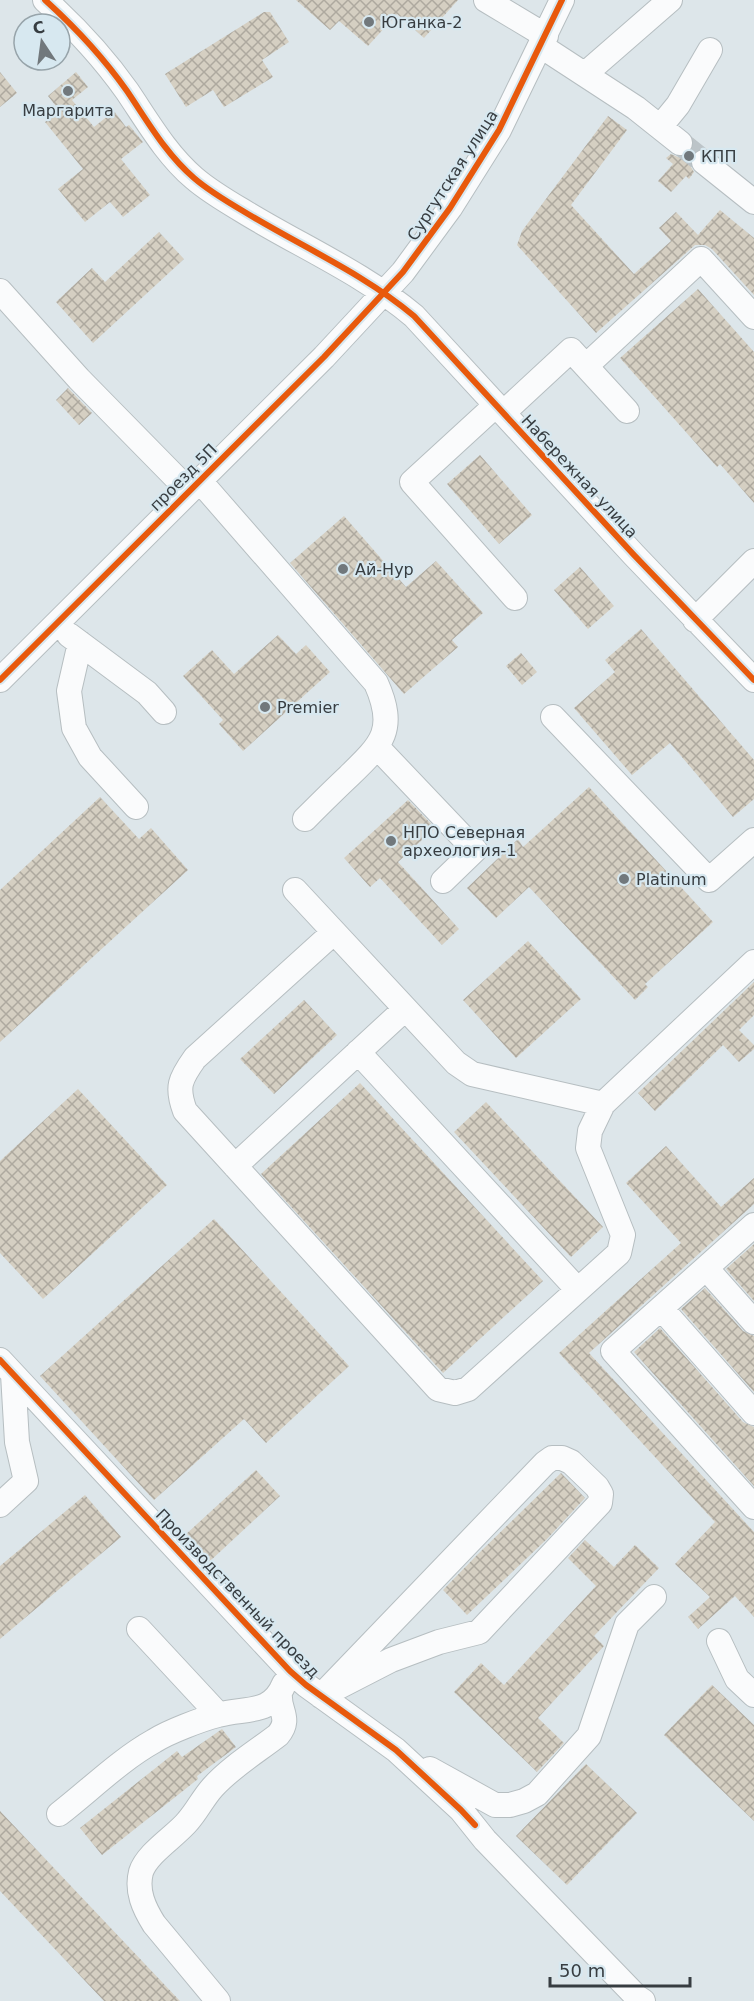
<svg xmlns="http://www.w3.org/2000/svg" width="754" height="2001" font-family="'DejaVu Sans',sans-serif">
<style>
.building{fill:url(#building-cross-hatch)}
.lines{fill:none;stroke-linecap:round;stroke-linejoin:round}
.minor-tunnel{stroke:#bcc4c8;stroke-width:24;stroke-dasharray:24 12;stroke-linecap:butt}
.minor-casing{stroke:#b6bec1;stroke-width:26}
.minor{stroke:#fafbfc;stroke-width:24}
.cycleway-casing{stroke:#d7e8f0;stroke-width:10}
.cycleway{stroke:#e8590c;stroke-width:6}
.poi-dot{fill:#71787c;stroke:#d7e8f0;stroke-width:2}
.labels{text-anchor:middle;stroke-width:4.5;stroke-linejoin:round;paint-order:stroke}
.poi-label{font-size:16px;fill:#373d41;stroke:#d7e8f0;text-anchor:start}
.street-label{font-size:16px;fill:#373d41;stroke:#d7e8f0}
</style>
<defs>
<pattern id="building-cross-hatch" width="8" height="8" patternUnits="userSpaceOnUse" patternTransform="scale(1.5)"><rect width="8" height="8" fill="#d5cfc2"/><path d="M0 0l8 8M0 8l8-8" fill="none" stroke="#aea99f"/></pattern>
</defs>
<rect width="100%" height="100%" fill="#dde6ea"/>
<!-- building -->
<path class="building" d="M 296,0 L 458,0 L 424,38 L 397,14 L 368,46 L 339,21 L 330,30 Z
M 264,12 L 270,12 L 289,42 L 262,60 L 273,77 L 224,107 L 213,90 L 186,107 L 165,74 Z
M 0,72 L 17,93 L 0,107 Z
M 76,72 L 88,87 L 72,100 L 94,127 L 114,111 L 126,127 L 129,125 L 143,142 L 121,159 L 150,195 L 123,217 L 110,202 L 85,222 L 58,189 L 83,169 L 45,122 L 59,110 L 48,96 Z
M 608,116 L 627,130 L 571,205 L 634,274 L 671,241 L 659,228 L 676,212 L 698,235 L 720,210 L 754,238 L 754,295 L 712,249 L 705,245 L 695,245 L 596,333 L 517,245 L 522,231 Z
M 693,138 L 704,148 L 698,149 L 693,153 L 690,159 L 691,167 L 694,172 L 689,179 L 686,176 L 671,192 L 658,181 L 673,164 L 666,158 L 671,154 L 678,157 L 685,156 L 691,152 L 694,146 Z
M 159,232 L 184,259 L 93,343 L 56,302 L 92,268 L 105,282 Z
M 698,289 L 754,352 L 754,503 L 720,464 L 717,467 L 620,358 Z
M 68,388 L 92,413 L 79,425 L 56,400 Z
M 480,455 L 532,515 L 499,544 L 447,484 Z
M 344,516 L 406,587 L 436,561 L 483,613 L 452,640 L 458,647 L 404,694 L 290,563 Z
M 580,567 L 614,606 L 588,629 L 554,590 Z
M 641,629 L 754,760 L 754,799 L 733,817 L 670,743 L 632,775 L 574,708 L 615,672 L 605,660 Z
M 278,635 L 296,654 L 306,645 L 330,672 L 243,751 L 219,724 L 223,720 L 183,676 L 212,650 L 234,674 Z
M 521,653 L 537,672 L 522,685 L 506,666 Z
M 589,787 L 713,922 L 645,984 L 648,987 L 635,1000 L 529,887 L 496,918 L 467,888 L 518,839 L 523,847 Z
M 100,797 L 139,839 L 151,828 L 188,870 L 0,1042 L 0,890 Z
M 408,800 L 435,828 L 398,862 L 459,929 L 442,945 L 380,878 L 370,887 L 344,858 Z
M 528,941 L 581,999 L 516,1058 L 463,1000 Z
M 754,982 L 754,1015 L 739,1030 L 754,1045 L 754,1049 L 739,1062 L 723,1045 L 655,1111 L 638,1093 Z
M 304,1000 L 337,1035 L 274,1094 L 240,1059 Z
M 360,1083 L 543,1281 L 443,1373 L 261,1174 Z
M 78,1089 L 167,1185 L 43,1299 L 0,1253 L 0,1161 Z
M 486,1102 L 603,1227 L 571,1257 L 454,1132 Z
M 666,1146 L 721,1207 L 754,1178 L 754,1204 L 589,1353 L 754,1532 L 754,1617 L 735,1596 L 698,1629 L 688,1617 L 710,1597 L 675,1564 L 715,1522 L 559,1353 L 681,1243 L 626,1183 Z
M 214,1219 L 349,1366 L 266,1443 L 244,1419 L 154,1500 L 40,1376 Z
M 754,1244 L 754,1301 L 726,1269 Z
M 705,1288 L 743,1331 L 754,1336 L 754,1392 L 681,1309 Z
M 660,1328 L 743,1422 L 754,1427 L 754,1486 L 634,1352 Z
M 256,1470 L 280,1496 L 208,1563 L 184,1536 Z
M 561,1473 L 585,1498 L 547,1539 L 467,1615 L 443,1590 L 477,1555 Z
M 85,1495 L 121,1537 L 0,1639 L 0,1566 Z
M 585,1540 L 614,1567 L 635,1545 L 659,1568 L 594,1636 L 604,1646 L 538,1718 L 564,1743 L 537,1772 L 454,1692 L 481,1663 L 504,1685 L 596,1586 L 568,1558 Z
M 712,1685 L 754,1725 L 754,1821 L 664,1735 Z
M 222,1729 L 236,1747 L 197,1776 L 198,1779 L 102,1855 L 80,1828 L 177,1751 L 182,1757 Z
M 586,1764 L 637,1813 L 567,1885 L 516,1836 Z
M 0,1811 L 70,1885 L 180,2001 L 104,2001 L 0,1891 Z"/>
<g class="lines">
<!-- minor-tunnel -->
<path class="minor-tunnel" d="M 680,143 L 704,162"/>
<defs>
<path id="minor" d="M 45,0 C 76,28 103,57 127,91 C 148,122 166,154 194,178 C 209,191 226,201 243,211 C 300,246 363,273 414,316 L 634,555 L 754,680
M 486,0 L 546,36
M 541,46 L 636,108 L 680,143
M 585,74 L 670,0
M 660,127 L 678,105 L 710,50
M 704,162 L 754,202
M 0,291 L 79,379 L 189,491
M 586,366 L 701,259 L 754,317
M 496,405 L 412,482 L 515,598
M 503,413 L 571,350 L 627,411
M 199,480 L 376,683 C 397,730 382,744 349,776 C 334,790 319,805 305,819
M 695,620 L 754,561
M 69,635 L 147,693 L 164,712
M 80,643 L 69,691 L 74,728 L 90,757 L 136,807
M 0,680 L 324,357 L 403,272 L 450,208 L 499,130 L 562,0
M 553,717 L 709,880 L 754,840
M 378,748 L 475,850 L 443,881
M 295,890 L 456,1063 L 472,1074 L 603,1104
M 333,933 L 195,1058 C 180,1079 176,1087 185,1111 L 438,1389 L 455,1393 L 468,1389 L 619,1253 L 623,1235 L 588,1148 L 590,1131 L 603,1104 L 754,962
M 358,1052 L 578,1290
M 235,1166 L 405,1009
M 754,1225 L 613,1351 L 754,1507
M 706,1268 L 754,1322
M 661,1308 L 754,1413
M 0,1360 L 290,1671 L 306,1685 L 396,1750 L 461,1810 L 485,1840 L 637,1997 L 643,2001
M 552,1458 L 562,1458 L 571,1462 L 597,1487 L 601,1494 L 600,1503 L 479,1632 L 439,1642 L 391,1660 L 321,1696 L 545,1463 Z
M 0,1505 L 26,1481 L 17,1442 L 13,1374
M 139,1629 L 218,1714
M 719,1641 L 737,1679 L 754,1695
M 430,1769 L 495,1805 L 510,1805 L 524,1801 L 537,1794 L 589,1736 L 627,1624 L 654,1597
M 59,1814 C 90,1790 120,1760 154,1741 C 168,1732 202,1719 218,1715 C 245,1707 271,1716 284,1684
M 218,2001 L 154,1924 C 144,1908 136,1891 141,1872 C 147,1853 176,1836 188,1821 C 197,1811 203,1798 213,1787 C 231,1767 256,1752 278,1735 C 292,1718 278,1711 280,1693"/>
</defs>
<!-- minor casing -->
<use href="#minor" class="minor-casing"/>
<!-- minor -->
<use href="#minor" class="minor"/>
<defs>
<path id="cycleway" d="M 45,0 C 76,28 103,57 127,91 C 148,122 166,154 194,178 C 209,191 226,201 243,211 C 300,246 363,273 414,316 L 634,555 L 754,680
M 0,680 L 324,357 L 403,272 L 450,208 L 499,130 L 562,0
M 0,1360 L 290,1671 L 306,1685 L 396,1750 L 461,1810 L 475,1825"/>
</defs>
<!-- cycleway casing -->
<use href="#cycleway" class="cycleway-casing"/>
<!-- cycleway -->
<use href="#cycleway" class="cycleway"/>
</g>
<!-- markers -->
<g class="poi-dot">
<circle cx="369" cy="22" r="6"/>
<circle cx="68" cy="91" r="6"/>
<circle cx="689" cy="156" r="6"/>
<circle cx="343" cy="569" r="6"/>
<circle cx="265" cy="707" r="6"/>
<circle cx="391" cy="841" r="6"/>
<circle cx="624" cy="879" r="6"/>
</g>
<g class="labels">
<!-- poi labels -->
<g class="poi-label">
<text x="381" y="28">Юганка-2</text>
<text x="68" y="116" text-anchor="middle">Маргарита</text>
<text x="701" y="162">КПП</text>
<text x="355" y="575">Ай-Нур</text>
<text x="277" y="713">Premier</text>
<text x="403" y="838">НПО Северная<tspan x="403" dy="18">археология-1</tspan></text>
<text x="636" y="885">Platinum</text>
</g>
<!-- street labels -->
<g class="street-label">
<text transform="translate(452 175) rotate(-57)" y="6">Сургутская улица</text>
<text transform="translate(580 476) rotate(47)" y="6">Набережная улица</text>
<text transform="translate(183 477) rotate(-45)" y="6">проезд 5П</text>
<text transform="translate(238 1593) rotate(46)" y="6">Производственный проезд</text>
</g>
</g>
<!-- north arrow -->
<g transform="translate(42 42) rotate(347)"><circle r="28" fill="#d7e8f0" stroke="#97a4aa" stroke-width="1.5"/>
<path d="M0-4.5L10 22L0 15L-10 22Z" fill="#71787c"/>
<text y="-9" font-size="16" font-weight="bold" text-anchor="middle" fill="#373d41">С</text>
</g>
<!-- scale -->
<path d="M550 1977v9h140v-9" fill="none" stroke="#373d41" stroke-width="3"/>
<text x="559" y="1977" font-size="18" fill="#373d41" stroke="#d7e8f0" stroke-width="4.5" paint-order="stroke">50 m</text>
</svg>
